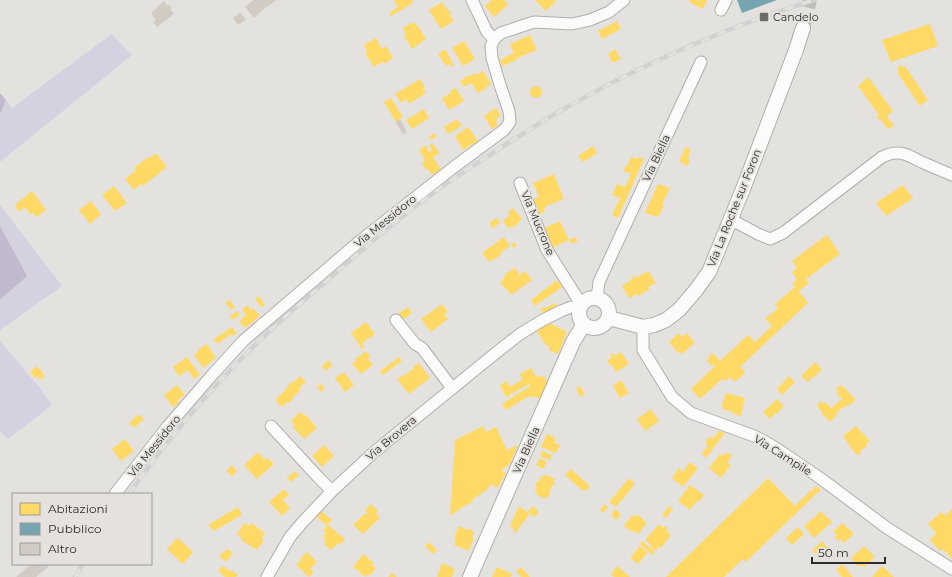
<svg xmlns="http://www.w3.org/2000/svg" width="952" height="577" font-family="Montserrat,sans-serif">
<style>
.green{fill:#d6d1e1}
.forest{fill:#c1bacd}
.homes{fill:#ffd966}
.public{fill:#76a5af}
.building{fill:#d2cbc4}
.lines{fill:none;stroke-linecap:round;stroke-linejoin:round}
.tertiary-tunnel{stroke:#bfbebb;stroke-width:14;stroke-dasharray:14 7;stroke-linecap:butt}
.minor-casing{stroke:#afaeac;stroke-width:13}
.tertiary-casing{stroke:#afaeac;stroke-width:16}
.minor{stroke:#fbfbfa;stroke-width:11}
.tertiary{stroke:#fbfbfa;stroke-width:14}
.rail-casing{stroke:#d1d1d1;stroke-width:4.5}
.rail{stroke:#e5e2de;stroke-width:3;stroke-dasharray:9;stroke-linecap:butt}
.poi-dot{fill:#6d6c69;stroke:#e5e2de;stroke-width:1.5}
.labels{text-anchor:middle;stroke-width:4;stroke-linejoin:round;paint-order:stroke}
.poi-label{font-size:11px;fill:#2d2c2a;stroke:#e5e2de;text-anchor:start}
.street-label{font-size:11px;fill:#2d2c2a;stroke:#e5e2de}
</style>
<rect width="100%" height="100%" fill="#e4e2df"/>
<!-- green -->
<path class="green" d="M 112,34 L 132,55 L 0,162 L 0,114 L 6,100 L 12,108 Z
M 0,205 L 62,286 L 0,330 L 0,300 L 25,278 L 0,229 Z
M 0,341 L 39,387 L 52,405 L 8,439 L 0,431 Z"/>
<!-- forest -->
<path class="forest" d="M 0,93 L 6,100 L 0,114 Z
M 0,226 L 27,276 L 0,300 Z"/>
<!-- homes -->
<path class="homes" d="M 394,0 L 412,0 L 413,3 L 391,16 L 389,13 L 398,7 Z
M 492,0 L 504,0 L 508,5 L 494,17 L 485,6 Z
M 535,0 L 557,0 L 546,11 Z
M 690,0 L 707,0 L 703,9 L 689,2 Z
M 442,2 L 446,9 L 447,8 L 451,13 L 449,15 L 454,21 L 441,29 L 429,10 Z
M 617,21 L 621,29 L 602,39 L 598,31 Z
M 414,22 L 417,27 L 418,26 L 426,39 L 412,49 L 404,35 L 406,34 L 403,28 Z
M 930,24 L 938,46 L 891,62 L 882,40 Z
M 530,35 L 537,50 L 517,58 L 517,60 L 502,66 L 500,60 L 514,53 L 510,44 Z
M 376,38 L 382,49 L 386,46 L 393,58 L 384,64 L 382,62 L 374,67 L 365,53 L 367,52 L 364,45 Z
M 464,41 L 475,59 L 463,66 L 452,48 Z
M 445,49 L 452,61 L 451,61 L 454,65 L 451,67 L 449,64 L 446,66 L 438,54 Z
M 615,49 L 621,59 L 613,63 L 608,54 Z
M 901,65 L 903,68 L 905,66 L 928,100 L 920,106 L 897,72 L 899,70 L 897,68 Z
M 483,71 L 491,84 L 485,88 L 485,89 L 478,93 L 471,83 L 464,87 L 460,81 L 469,75 L 470,76 L 475,73 L 476,75 Z
M 868,77 L 893,111 L 887,116 L 894,126 L 888,129 L 881,120 L 880,121 L 877,117 L 879,115 L 858,86 Z
M 420,79 L 425,87 L 423,88 L 426,93 L 409,104 L 406,99 L 401,103 L 395,94 Z
M530 92a6 6 0 1 1 12 0a6 6 0 1 1-12 0Z
M 456,88 L 464,101 L 449,110 L 442,98 L 451,93 L 450,91 Z
M 391,98 L 403,117 L 396,122 L 384,102 Z
M 496,108 L 501,115 L 497,118 L 496,122 L 498,125 L 492,129 L 484,116 Z
M 424,109 L 429,118 L 412,129 L 406,120 Z
M 457,119 L 462,126 L 448,134 L 444,127 Z
M 468,127 L 478,141 L 463,150 L 455,136 Z
M 436,133 L 436,134 L 435,135 L 436,137 L 432,140 L 429,136 Z
M 432,143 L 440,153 L 433,157 L 441,169 L 432,175 L 428,169 L 426,170 L 422,163 L 425,160 L 419,150 L 425,145 L 429,152 L 432,150 L 429,146 Z
M 593,146 L 597,153 L 583,162 L 578,156 Z
M 686,147 L 691,150 L 688,158 L 690,160 L 687,166 L 679,161 Z
M 156,153 L 167,167 L 143,186 L 141,184 L 134,190 L 125,179 L 136,170 L 134,168 L 148,157 L 150,158 Z
M 631,157 L 637,159 L 638,157 L 644,159 L 618,218 L 612,215 L 620,198 L 612,195 L 617,184 L 625,187 L 631,174 L 623,171 L 625,166 L 627,167 Z
M 554,174 L 564,199 L 546,206 L 543,213 L 537,215 L 530,200 L 539,197 L 533,183 Z
M 658,184 L 670,188 L 662,205 L 664,206 L 658,217 L 645,213 Z
M 903,185 L 913,198 L 886,216 L 876,203 Z
M 114,186 L 127,203 L 115,211 L 102,195 Z
M 32,191 L 46,210 L 37,217 L 33,213 L 31,215 L 25,207 L 19,212 L 15,205 Z
M 91,201 L 101,214 L 90,224 L 79,210 Z
M 513,208 L 522,219 L 513,228 L 512,226 L 509,229 L 503,221 L 510,215 L 508,212 Z
M 497,218 L 500,223 L 492,229 L 490,227 L 492,226 L 489,223 Z
M 560,221 L 569,240 L 576,237 L 578,241 L 571,244 L 569,240 L 550,249 L 544,228 Z
M 827,235 L 840,254 L 806,279 L 809,283 L 799,291 L 808,303 L 740,367 L 745,373 L 735,382 L 730,377 L 725,381 L 722,379 L 721,380 L 700,399 L 691,389 L 715,366 L 714,364 L 712,366 L 707,361 L 709,359 L 708,357 L 713,353 L 720,361 L 748,335 L 755,342 L 772,326 L 765,319 L 778,308 L 775,304 L 795,287 L 792,284 L 797,280 L 792,272 L 797,268 L 792,261 Z
M 504,237 L 510,246 L 500,253 L 501,255 L 493,260 L 492,260 L 489,262 L 482,253 Z
M 514,242 L 517,246 L 514,248 L 511,244 Z
M 515,268 L 520,275 L 525,271 L 532,280 L 511,295 L 505,287 L 504,288 L 500,282 L 504,279 L 503,277 L 506,275 L 505,274 Z
M 648,271 L 656,283 L 648,287 L 650,289 L 639,296 L 637,294 L 629,298 L 622,286 L 633,279 L 632,277 L 634,275 L 636,278 Z
M 557,280 L 562,287 L 535,306 L 531,300 Z
M 259,296 L 265,305 L 261,307 L 255,299 Z
M 229,300 L 235,307 L 231,310 L 225,302 Z
M 556,303 L 558,308 L 545,315 L 540,308 L 542,307 L 544,308 Z
M 442,304 L 448,312 L 444,314 L 448,319 L 431,332 L 421,319 Z
M 247,305 L 251,310 L 253,308 L 260,316 L 245,328 L 239,321 L 246,315 L 242,310 Z
M 408,307 L 412,313 L 400,322 L 395,316 Z
M 237,311 L 240,315 L 232,320 L 230,316 Z
M 546,321 L 567,332 L 558,354 L 549,350 L 550,347 L 546,345 L 535,329 Z
M 366,322 L 375,334 L 362,343 L 365,347 L 362,349 L 351,333 Z
M 232,327 L 237,333 L 233,336 L 231,334 L 217,344 L 214,339 Z
M 679,333 L 682,337 L 687,333 L 695,343 L 682,354 L 680,352 L 678,353 L 669,342 Z
M 207,344 L 216,358 L 203,368 L 194,355 L 199,351 L 198,349 Z
M 366,351 L 370,357 L 368,359 L 373,365 L 361,374 L 352,364 L 356,361 L 355,359 Z
M 621,352 L 629,364 L 616,372 L 612,365 L 611,366 L 607,361 L 612,357 L 610,355 L 613,353 L 614,356 Z
M 187,357 L 200,375 L 194,379 L 188,370 L 179,376 L 173,367 Z
M 399,357 L 402,361 L 383,375 L 380,371 Z
M 329,360 L 332,366 L 325,371 L 322,366 Z
M 815,362 L 822,369 L 817,374 L 817,376 L 816,377 L 814,376 L 808,382 L 801,376 Z
M 419,363 L 430,378 L 409,394 L 397,379 L 403,375 L 404,376 L 414,368 L 413,367 Z
M 37,366 L 45,376 L 40,380 L 37,376 L 35,378 L 30,372 Z
M 531,368 L 536,376 L 541,377 L 541,376 L 546,377 L 545,380 L 549,381 L 541,399 L 534,396 L 530,398 L 529,396 L 506,410 L 502,404 L 530,386 L 529,384 L 506,397 L 500,385 L 507,381 L 510,387 L 522,380 L 520,374 Z
M 344,372 L 354,385 L 345,392 L 335,378 Z
M 300,376 L 306,382 L 299,388 L 301,390 L 292,398 L 293,399 L 288,403 L 287,402 L 282,407 L 275,400 L 289,386 L 288,385 L 293,381 L 294,382 Z
M 789,376 L 795,382 L 782,395 L 777,389 Z
M 621,380 L 629,393 L 620,398 L 613,386 Z
M 321,384 L 325,388 L 321,392 L 317,387 Z
M 177,385 L 185,395 L 177,401 L 179,403 L 173,407 L 164,395 Z
M 840,385 L 842,387 L 843,386 L 856,400 L 848,406 L 847,405 L 841,409 L 836,414 L 837,415 L 830,422 L 822,414 L 823,413 L 818,408 L 819,407 L 817,405 L 821,401 L 823,403 L 825,402 L 831,408 L 842,399 L 836,393 L 838,391 L 836,389 Z
M 580,386 L 585,394 L 580,397 L 576,389 Z
M 726,393 L 745,398 L 741,416 L 733,414 L 733,412 L 722,409 L 723,405 L 722,404 Z
M 777,399 L 784,406 L 779,411 L 779,413 L 776,413 L 770,419 L 763,412 Z
M 651,409 L 659,421 L 645,431 L 637,419 Z
M 300,412 L 305,416 L 306,415 L 317,428 L 304,439 L 293,427 L 295,425 L 291,421 Z
M 139,414 L 144,419 L 134,428 L 129,423 Z
M 483,426 L 486,432 L 496,427 L 507,450 L 518,445 L 510,464 L 501,470 L 506,473 L 498,488 L 491,484 L 489,488 L 472,500 L 473,501 L 468,505 L 467,504 L 450,516 L 455,440 Z
M 856,426 L 870,441 L 866,444 L 867,446 L 859,452 L 861,453 L 858,456 L 857,455 L 849,446 L 850,446 L 843,436 Z
M 719,431 L 725,433 L 706,458 L 702,454 L 708,445 L 705,442 L 710,436 L 713,439 Z
M 547,434 L 556,438 L 554,442 L 560,445 L 556,453 L 541,447 Z
M 125,439 L 134,451 L 121,461 L 112,449 Z
M 324,445 L 334,456 L 322,467 L 312,456 Z
M 542,451 L 552,455 L 550,460 L 540,456 Z
M 258,452 L 265,460 L 268,458 L 274,464 L 257,479 L 244,465 Z
M 726,452 L 732,456 L 727,463 L 731,465 L 721,478 L 709,468 L 720,454 L 723,456 Z
M 540,458 L 547,462 L 543,469 L 536,465 Z
M 690,462 L 698,468 L 683,487 L 672,478 L 679,468 L 683,472 Z
M 232,465 L 237,471 L 232,476 L 226,471 Z
M 571,469 L 590,486 L 586,491 L 584,489 L 583,491 L 565,475 Z
M 295,471 L 299,475 L 291,482 L 287,478 Z
M 546,475 L 555,479 L 553,482 L 555,483 L 554,486 L 552,485 L 551,487 L 552,487 L 549,493 L 550,494 L 549,497 L 547,496 L 546,499 L 537,495 L 535,490 L 537,485 L 535,484 L 536,481 L 538,483 L 541,477 Z
M 629,478 L 635,484 L 616,507 L 609,502 Z
M 768,478 L 795,506 L 811,490 L 816,494 L 746,562 L 743,559 L 724,577 L 666,577 Z
M 690,485 L 704,495 L 699,502 L 697,501 L 690,510 L 678,501 Z
M 816,486 L 821,490 L 816,494 L 812,490 Z
M 284,489 L 289,495 L 283,500 L 290,508 L 282,516 L 269,502 Z
M 371,504 L 378,511 L 376,513 L 380,518 L 363,534 L 353,525 L 364,514 L 365,515 L 368,512 L 365,510 Z
M 605,504 L 608,507 L 603,513 L 600,510 Z
M 519,506 L 530,514 L 515,533 L 513,530 L 514,529 L 510,526 Z
M 533,506 L 539,512 L 534,517 L 528,511 Z
M 669,506 L 673,509 L 666,518 L 662,515 Z
M 238,507 L 242,515 L 214,531 L 208,525 Z
M 615,509 L 621,514 L 616,520 L 611,515 Z
M 952,509 L 952,559 L 943,549 L 940,551 L 930,540 L 936,533 L 928,524 L 941,512 L 945,516 Z
M 321,511 L 332,520 L 328,525 L 345,539 L 340,545 L 338,543 L 331,550 L 324,544 L 326,541 L 323,539 L 325,538 L 323,537 L 326,533 L 323,530 L 327,526 L 316,516 Z
M 821,511 L 827,518 L 828,517 L 832,522 L 814,538 L 804,526 Z
M 637,514 L 647,523 L 638,534 L 633,530 L 632,532 L 624,526 L 632,515 L 634,517 Z
M 244,523 L 249,526 L 251,523 L 265,533 L 262,538 L 264,540 L 257,550 L 241,540 L 242,538 L 237,534 Z
M 843,523 L 849,530 L 850,529 L 854,534 L 844,543 L 840,539 L 838,541 L 835,537 L 837,535 L 833,531 Z
M 659,524 L 663,528 L 665,526 L 668,528 L 666,531 L 671,535 L 661,548 L 659,546 L 656,551 L 650,547 L 652,546 L 645,540 Z
M 459,526 L 468,530 L 470,529 L 474,532 L 472,537 L 474,538 L 469,551 L 454,545 L 456,538 L 454,537 Z
M 798,527 L 804,534 L 792,545 L 786,538 Z
M 178,538 L 193,552 L 183,564 L 167,549 L 176,539 Z
M 642,541 L 655,552 L 653,555 L 640,544 Z
M 822,541 L 829,550 L 827,552 L 828,554 L 827,555 L 825,553 L 820,558 L 812,550 Z
M 429,542 L 437,550 L 433,554 L 425,546 Z
M 640,546 L 648,552 L 638,564 L 630,558 Z
M 864,546 L 875,557 L 864,567 L 862,565 L 859,567 L 851,558 Z
M 227,549 L 233,553 L 226,562 L 219,556 Z
M 307,552 L 317,562 L 310,569 L 314,572 L 309,577 L 296,565 L 301,560 L 300,559 Z
M 363,554 L 374,563 L 372,565 L 376,568 L 370,576 L 368,574 L 366,577 L 361,573 L 361,574 L 359,573 L 360,572 L 353,567 Z
M 442,563 L 455,569 L 452,577 L 437,577 Z
M 842,564 L 853,577 L 842,577 L 836,570 Z
M 223,566 L 229,571 L 229,570 L 231,572 L 232,570 L 238,575 L 236,577 L 225,577 L 218,571 Z
M 617,566 L 630,577 L 614,577 L 611,574 Z
M 882,566 L 894,577 L 872,577 Z
M 497,567 L 512,574 L 511,577 L 492,577 Z
M 521,567 L 530,577 L 521,577 L 516,571 Z
M 392,573 L 397,577 L 388,577 Z"/>
<!-- public -->
<path class="public" d="M 737,0 L 777,0 L 742,13 Z"/>
<!-- building -->
<path class="building" d="M 253,0 L 277,0 L 267,7 L 267,6 L 254,18 L 245,7 Z
M 164,1 L 168,6 L 170,5 L 172,8 L 170,9 L 174,14 L 157,27 L 153,22 L 156,20 L 151,13 Z
M 240,12 L 246,20 L 238,25 L 233,18 Z
M 400,119 L 407,132 L 403,135 L 396,122 Z
M 31,564 L 51,564 L 36,577 L 16,577 Z"/>
<g class="lines">
<!-- tertiary-tunnel -->
<path class="tertiary-tunnel" d="M 803,28 L 810,0"/>
<defs>
<path id="minor" d="M 472,0 L 487,32 L 494,39
M 721,10 L 726,0
M 520,183 L 547,250 L 581,304
M 730,219 L 758,234 L 770,239 L 783,233 L 882,157 C 902,148 908,156 926,164 C 935,168 943,171 952,175
M 597,298 L 599,282 L 701,62
M 396,320 L 415,344 L 422,348 L 452,388
M 643,327 L 643,350 L 672,397 L 691,413 L 754,436 L 764,441 L 779,450 L 820,478 L 887,528 L 952,569
M 271,426 L 318,477 L 332,491
M 115,494 L 168,426 L 213,374 L 243,341 L 361,240 L 454,167 L 504,130 L 510,122 L 509,111 L 500,85 L 492,58 L 491,46 L 494,39 L 501,33 L 534,22 L 572,24 L 590,20 L 609,12 L 624,0
M 267,577 L 290,537 L 301,524 L 332,491 L 373,453 L 492,356 L 520,334 L 543,320 L 561,311 L 571,307 L 575,307 L 579,308"/>
<path id="tertiary" d="M579 313a15 15 0 1 1 30 0a15 15 0 1 1-30 0Z
M 609,318 L 643,327 L 654,325 L 666,320 L 679,310 L 696,290 L 709,272 L 743,189 L 796,50 L 803,28
M 470,577 L 573,342 L 584,324"/>
</defs>
<!-- minor casing -->
<use href="#minor" class="minor-casing"/>
<!-- tertiary casing -->
<use href="#tertiary" class="tertiary-casing"/>
<!-- minor -->
<use href="#minor" class="minor"/>
<!-- tertiary -->
<use href="#tertiary" class="tertiary"/>
<defs>
<path id="rail" d="M 129,494 C 174,430 227,369 286,316 C 301,303 316,290 331,277 C 365,247 399,218 435,192 C 459,174 485,158 510,142 C 527,131 544,120 562,110 C 641,65 727,27 814,0
M 75,577 L 83,564"/>
</defs>
<!-- rail casing -->
<use href="#rail" class="rail-casing"/>
<!-- rail -->
<use href="#rail" class="rail"/>
</g>
<!-- markers -->
<rect class="poi-dot" x="759" y="12" width="10" height="10" rx="2"/>
<g class="labels">
<!-- poi labels -->
<g class="poi-label">
<text x="773" y="21">Candelo</text>
</g>
<!-- street labels -->
<g class="street-label">
<text transform="translate(656 158) rotate(-65)" y="4">Via Biella</text>
<text transform="translate(734 208) rotate(-68)" y="4">Via La Roche sur Foron</text>
<text transform="translate(385 221) rotate(-39)" y="4">Via Messidoro</text>
<text transform="translate(538 223) rotate(67)" y="4">Via Mucrone</text>
<text transform="translate(391 438) rotate(-40)" y="4">Via Brovera</text>
<text transform="translate(154 446) rotate(-51)" y="4">Via Messidoro</text>
<text transform="translate(526 450) rotate(-66)" y="4">Via Biella</text>
<text transform="translate(783 455) rotate(32)" y="4">Via Campile</text>
</g>
</g>
<!-- legend -->
<rect x="12" y="493" width="140" height="72" fill="#e5e2de" stroke="#9b9996"/>
<rect x="20" y="503" width="20" height="12" fill="#ffd966" stroke="#9b9996"/>
<text x="48" y="513" font-size="12" fill="#2d2c2a">Abitazioni</text>
<rect x="20" y="523" width="20" height="12" fill="#76a5af" stroke="#9b9996"/>
<text x="48" y="533" font-size="12" fill="#2d2c2a">Pubblico</text>
<rect x="20" y="543" width="20" height="12" fill="#d2cbc4" stroke="#9b9996"/>
<text x="48" y="553" font-size="12" fill="#2d2c2a">Altro</text>
<!-- scale -->
<path d="M812 557v6h73v-6" fill="none" stroke="#2d2c2a" stroke-width="2"/>
<text x="818" y="557" font-size="12" fill="#2d2c2a" stroke="#e5e2de" stroke-width="3" paint-order="stroke">50 m</text>
</svg>
